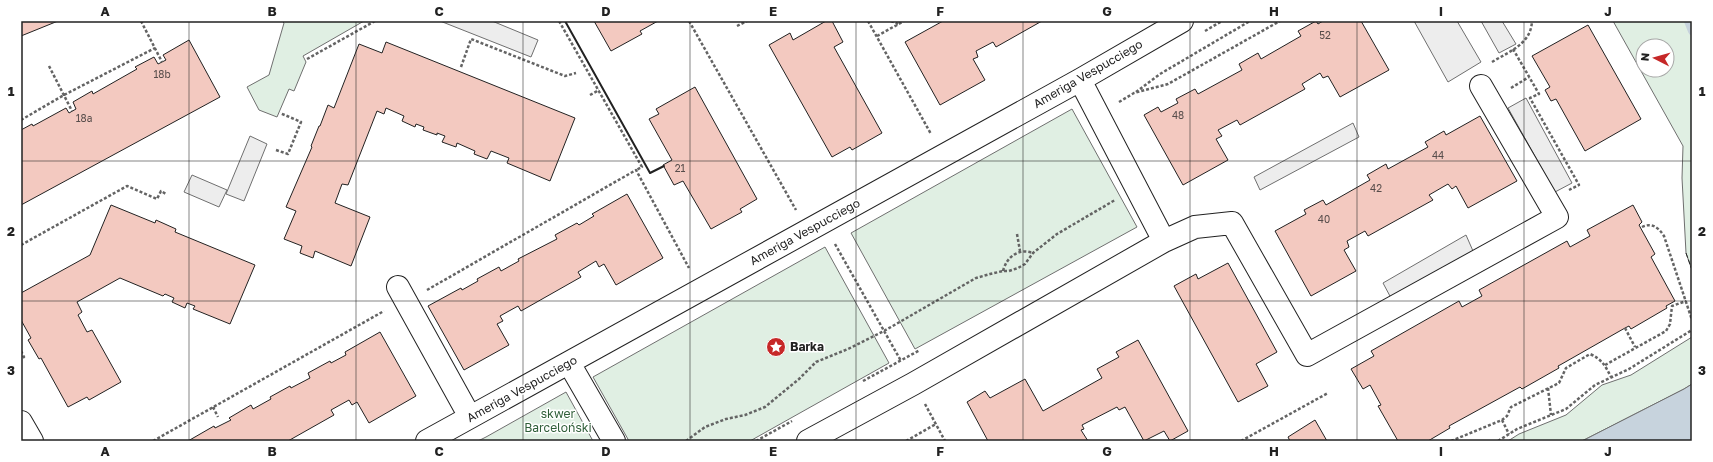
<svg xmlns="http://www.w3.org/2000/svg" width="1713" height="462" font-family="'Golos Text',sans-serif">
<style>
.green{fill:#e0efe3;stroke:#6f6f6f;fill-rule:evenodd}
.parking{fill:#ededed;stroke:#6f6f6f}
.water{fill:#c7d3dd;stroke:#6f6f6f}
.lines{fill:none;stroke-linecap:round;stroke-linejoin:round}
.stream{stroke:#c7d3dd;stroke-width:8}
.building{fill:#f3c9c0;stroke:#222}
.minor-casing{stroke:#222;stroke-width:24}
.path{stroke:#646464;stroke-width:2.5;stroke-dasharray:3 2;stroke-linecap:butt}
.minor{stroke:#fff;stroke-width:22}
.fence{stroke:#222;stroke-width:1;stroke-dasharray:5 2;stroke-linecap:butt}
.wall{stroke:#222;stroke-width:2}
.grid{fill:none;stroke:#222;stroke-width:1;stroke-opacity:0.55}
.labels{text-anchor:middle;stroke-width:3;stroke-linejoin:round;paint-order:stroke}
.number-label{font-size:10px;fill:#564c4a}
.street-label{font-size:12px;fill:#222;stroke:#fff}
.poi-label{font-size:12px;font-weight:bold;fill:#222;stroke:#fff;text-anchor:start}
.park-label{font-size:12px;fill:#2f5e38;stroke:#fff}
.neatline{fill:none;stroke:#222;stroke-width:1.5}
.grid-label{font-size:13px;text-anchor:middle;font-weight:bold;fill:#222}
</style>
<rect width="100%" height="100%" fill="#fff"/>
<!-- green -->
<path class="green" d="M 282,21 L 364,21 L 303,56 L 306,62 L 294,91 L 289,89 L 277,117 L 259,110 L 247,87 L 269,75 L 284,23 Z
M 1613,21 L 1692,21 L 1692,270 L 1686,253 L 1682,178 L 1683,146 ZM 1643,46 L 1667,46 L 1667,70 L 1643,70 Z
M 1072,109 L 1137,227 L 915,349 L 851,233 Z
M 825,247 L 889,363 L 750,441 L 629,441 L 593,377 Z
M 1692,337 L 1692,384 L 1684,389 L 1582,441 L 1508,441 L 1519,434 L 1566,415 L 1602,385 L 1631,375 Z
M 566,392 L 593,441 L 478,441 L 486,437 Z"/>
<!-- parking -->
<path class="parking" d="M 440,21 L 492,21 L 538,40 L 531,57 Z
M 1414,21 L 1457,21 L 1481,62 L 1448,82 Z
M 1481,21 L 1502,21 L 1516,44 L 1499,53 Z
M 1526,98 L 1572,183 L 1555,192 L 1508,108 Z
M 1353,123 L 1359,137 L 1260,190 L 1254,177 Z
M 250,136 L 267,144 L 244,201 L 226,194 Z
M 192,175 L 227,190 L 219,207 L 184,192 Z
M 1466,235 L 1473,251 L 1391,298 L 1383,283 Z"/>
<!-- water -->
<path class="water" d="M 1692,384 L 1692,441 L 1582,441 L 1684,389 Z"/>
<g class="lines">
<!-- stream -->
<path class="stream" d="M 1688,21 L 1692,31"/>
</g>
<!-- building -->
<path class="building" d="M 21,21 L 58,21 L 21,36 Z
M 594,21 L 658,21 L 640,31 L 642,34 L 611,51 Z
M 826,21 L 832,21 L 843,42 L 834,47 L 882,133 L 852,150 L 850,147 L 832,157 L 769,45 L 790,33 L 793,40 Z
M 943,21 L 1042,21 L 996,47 L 993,42 L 976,51 L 978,57 L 973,59 L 985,80 L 940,105 L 905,42 Z
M 1316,21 L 1318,24 L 1323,21 L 1361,21 L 1389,70 L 1340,97 L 1328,76 L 1323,78 L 1320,73 L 1302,84 L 1305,89 L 1240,125 L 1237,120 L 1218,130 L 1222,136 L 1216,139 L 1228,160 L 1183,185 L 1144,115 L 1158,107 L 1161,112 L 1178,103 L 1176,99 L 1195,89 L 1198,94 L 1242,70 L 1239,64 L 1258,53 L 1261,59 L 1301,36 L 1298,31 Z
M 1588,25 L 1641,119 L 1585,151 L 1556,99 L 1551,101 L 1545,90 L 1550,87 L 1532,56 Z
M 189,40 L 220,97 L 21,205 L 21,130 L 32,124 L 33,126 L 66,108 L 69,113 L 76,109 L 73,102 L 92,91 L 93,94 L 137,69 L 135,67 L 154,57 L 158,64 L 166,60 L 163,55 Z
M 386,42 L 575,118 L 550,181 L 507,163 L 509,158 L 491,151 L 487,159 L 474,154 L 475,151 L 457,143 L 456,147 L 442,142 L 445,136 L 437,133 L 437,135 L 423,130 L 424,127 L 416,124 L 415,127 L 402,121 L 404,116 L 386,108 L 384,114 L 377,111 L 348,185 L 342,184 L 335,203 L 370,217 L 351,266 L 315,251 L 313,258 L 300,253 L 302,246 L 284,239 L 296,211 L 286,207 L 312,147 L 311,146 L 319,126 L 320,126 L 328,105 L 334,108 L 359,44 L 382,53 Z
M 695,87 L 757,199 L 740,209 L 742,212 L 711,229 L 683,181 L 674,185 L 663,165 L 672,160 L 649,119 L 659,114 L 656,109 Z
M 1480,116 L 1517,181 L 1468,208 L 1456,186 L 1452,189 L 1448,184 L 1429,195 L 1433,200 L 1368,236 L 1365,231 L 1347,241 L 1349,247 L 1344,250 L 1356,271 L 1311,296 L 1275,231 L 1306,214 L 1304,210 L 1323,200 L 1326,205 L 1370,180 L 1367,175 L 1386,164 L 1388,169 L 1428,147 L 1425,142 L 1444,131 L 1446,135 Z
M 627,194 L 663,258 L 616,285 L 604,264 L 599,267 L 596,261 L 578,272 L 581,277 L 521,311 L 518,306 L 500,316 L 503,321 L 497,324 L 509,345 L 464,370 L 428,306 L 461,288 L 462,290 L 478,281 L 477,279 L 499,267 L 501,271 L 519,261 L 518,259 L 557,239 L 555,235 L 577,223 L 579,225 L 594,216 L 592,214 Z
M 111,205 L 155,223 L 156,220 L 176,229 L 175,232 L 255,265 L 230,324 L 193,309 L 195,306 L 187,303 L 185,308 L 172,302 L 174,298 L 165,294 L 163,296 L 120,278 L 77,302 L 82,312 L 78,315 L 87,332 L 92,330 L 121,382 L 89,400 L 87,397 L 68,407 L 41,358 L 39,359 L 28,340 L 31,338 L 21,320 L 21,293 L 90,255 Z
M 1633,205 L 1642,222 L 1639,225 L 1655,254 L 1651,257 L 1675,301 L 1666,306 L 1667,308 L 1631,329 L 1629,326 L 1625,328 L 1560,365 L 1558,366 L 1559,368 L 1522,389 L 1520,387 L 1449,426 L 1450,428 L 1428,441 L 1398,441 L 1378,406 L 1381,405 L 1370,385 L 1363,389 L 1351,369 L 1374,356 L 1371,351 L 1459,301 L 1462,307 L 1482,296 L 1479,290 L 1567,241 L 1570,247 L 1590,236 L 1587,230 Z
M 1228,263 L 1277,352 L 1256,364 L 1268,386 L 1238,402 L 1174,286 L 1196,274 L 1198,279 Z
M 380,332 L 416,396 L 369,423 L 357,402 L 352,405 L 349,400 L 331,410 L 334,415 L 288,441 L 188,441 L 214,426 L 215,428 L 231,420 L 229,418 L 251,405 L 253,409 L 271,399 L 270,397 L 290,386 L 291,388 L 310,378 L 308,373 L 330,361 L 331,363 L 346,355 L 345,352 Z
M 1138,340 L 1188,431 L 1170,441 L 1164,431 L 1144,441 L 1125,407 L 1119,410 L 1117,407 L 1082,425 L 1084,429 L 1081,430 L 1088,441 L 988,441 L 967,402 L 985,391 L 990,398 L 1025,379 L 1043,411 L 1102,378 L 1097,369 L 1119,357 L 1116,352 Z
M 1315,420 L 1327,441 L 1290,441 L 1288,437 Z"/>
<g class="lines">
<defs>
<path id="minor" d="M 1080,80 L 1164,241
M 398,287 L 470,417
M 569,363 L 614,441
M 21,422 L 32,441
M 427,441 L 1080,80 L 1182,21
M 808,441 L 913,384 L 1164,241 L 1195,227 L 1232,223 L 1307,355 L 1557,217 L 1481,86"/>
</defs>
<!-- minor casing -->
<use href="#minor" class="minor-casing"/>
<!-- path -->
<path class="path" d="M 141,21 L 162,62
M 559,21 L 642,167 L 636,170
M 689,21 L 796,210
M 868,21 L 931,134
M 891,21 L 898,24
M 737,26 L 747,21
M 1205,31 L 1222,21
M 877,36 L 904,21
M 1513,49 L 1539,94 L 1530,98 L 1579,185 L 1569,190
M 307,59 L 375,21
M 1492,62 C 1510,51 1531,44 1532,21
M 49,66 L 72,111
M 461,67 L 471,39 L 565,76 L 576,73
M 1511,88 L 1529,77
M 1136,92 L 1160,74 L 1250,21
M 590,95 L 599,90
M 1119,102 L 1134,93 L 1168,84 L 1280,21
M 21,120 L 64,95 L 155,48
M 276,150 L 288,154 L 301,122 L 280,113
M 1642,227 C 1652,222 1659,228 1664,236 L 1692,320
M 1017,234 L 1020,251
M 835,244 L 901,361
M 21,245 L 127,186 L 157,199 L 161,191 L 166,194
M 1003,271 C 1007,256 1019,248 1033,253
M 427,290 L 636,170 L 689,268
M 1625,328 L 1635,347
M 21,351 L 24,357 L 21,359
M 1605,365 L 1666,331 L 1670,324 L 1672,306 L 1686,301
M 863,381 L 920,350
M 1548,388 L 1551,415
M 925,404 L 945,441
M 213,407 L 218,417
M 1502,420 L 1509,434
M 153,441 L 384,311
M 686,441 L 705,427 L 726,419 L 745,415 L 765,407 L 799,379 L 816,362 L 848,349 L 884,331 L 976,278 L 990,274 L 1003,271 L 1009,271 L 1018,268 L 1025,264 L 1033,253 L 1057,234 L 1115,200
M 756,441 L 792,421
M 906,441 L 936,424
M 1241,441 L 1328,393
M 1451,441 L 1502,420 L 1507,416 L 1511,407 L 1559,383 L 1566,368 L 1590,354 C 1602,359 1606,367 1611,377
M 1498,441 L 1517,429 L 1566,409 L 1595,385 L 1629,369 L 1692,330"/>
<!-- minor -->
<use href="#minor" class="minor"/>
<!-- fence -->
<path class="fence" d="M 1686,253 L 1692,270"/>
<!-- wall -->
<path class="wall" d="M 565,21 L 650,173 L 664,166"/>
</g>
<!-- grid -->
<path class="grid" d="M 189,21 L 189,441M 356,21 L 356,441M 523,21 L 523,441M 690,21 L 690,441M 856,21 L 856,441M 1023,21 L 1023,441M 1190,21 L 1190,441M 1357,21 L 1357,441M 1524,21 L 1524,441M 21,161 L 1692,161M 21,301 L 1692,301"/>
<!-- icons -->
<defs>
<symbol id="sight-disc" viewBox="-11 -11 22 22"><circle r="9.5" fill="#c62828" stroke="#fff"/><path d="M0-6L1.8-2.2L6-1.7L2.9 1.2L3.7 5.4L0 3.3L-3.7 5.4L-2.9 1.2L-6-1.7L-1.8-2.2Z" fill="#fff"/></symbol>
</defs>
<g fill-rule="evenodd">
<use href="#sight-disc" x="765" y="336" width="22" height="22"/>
</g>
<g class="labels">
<!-- number labels -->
<g class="number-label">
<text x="1325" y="39">52</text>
<text x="162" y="78">18b</text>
<text x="1178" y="119">48</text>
<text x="84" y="122">18a</text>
<text x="1438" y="159">44</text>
<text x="680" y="172">21</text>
<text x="1376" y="192">42</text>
<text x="1324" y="223">40</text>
</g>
<!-- street labels -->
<g class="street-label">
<text transform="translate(1088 74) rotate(-30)" y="4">Ameriga Vespucciego</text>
<text transform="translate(805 232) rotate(-29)" y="4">Ameriga Vespucciego</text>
<text transform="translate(522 389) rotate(-29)" y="4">Ameriga Vespucciego</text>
</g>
<!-- poi labels -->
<g class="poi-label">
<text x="790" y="351">Barka</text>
</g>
<!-- park labels -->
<g class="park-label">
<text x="558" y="418">skwer<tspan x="558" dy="14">Barceloński</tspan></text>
</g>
</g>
<!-- border -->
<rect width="1713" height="462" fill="none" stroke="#ffffff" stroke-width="44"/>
<!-- north arrow -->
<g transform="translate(1655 58) rotate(276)"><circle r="19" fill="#ffffff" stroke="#a7a7a7"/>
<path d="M0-3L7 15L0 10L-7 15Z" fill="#c62828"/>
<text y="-6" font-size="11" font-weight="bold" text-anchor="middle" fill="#222222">N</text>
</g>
<rect x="22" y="22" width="1669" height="418" class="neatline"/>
<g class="grid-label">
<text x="105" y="16">A</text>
<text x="272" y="16">B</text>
<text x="439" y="16">C</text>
<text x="606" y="16">D</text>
<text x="773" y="16">E</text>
<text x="940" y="16">F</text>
<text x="1107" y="16">G</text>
<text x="1274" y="16">H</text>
<text x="1441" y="16">I</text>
<text x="1608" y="16">J</text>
<text x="11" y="96">1</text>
<text x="1702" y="96">1</text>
<text x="11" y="236">2</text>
<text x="1702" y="236">2</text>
<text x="11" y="375">3</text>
<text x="1702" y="375">3</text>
<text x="105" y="456">A</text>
<text x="272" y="456">B</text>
<text x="439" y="456">C</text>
<text x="606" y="456">D</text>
<text x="773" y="456">E</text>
<text x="940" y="456">F</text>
<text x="1107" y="456">G</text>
<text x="1274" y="456">H</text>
<text x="1441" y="456">I</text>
<text x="1608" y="456">J</text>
</g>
</svg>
